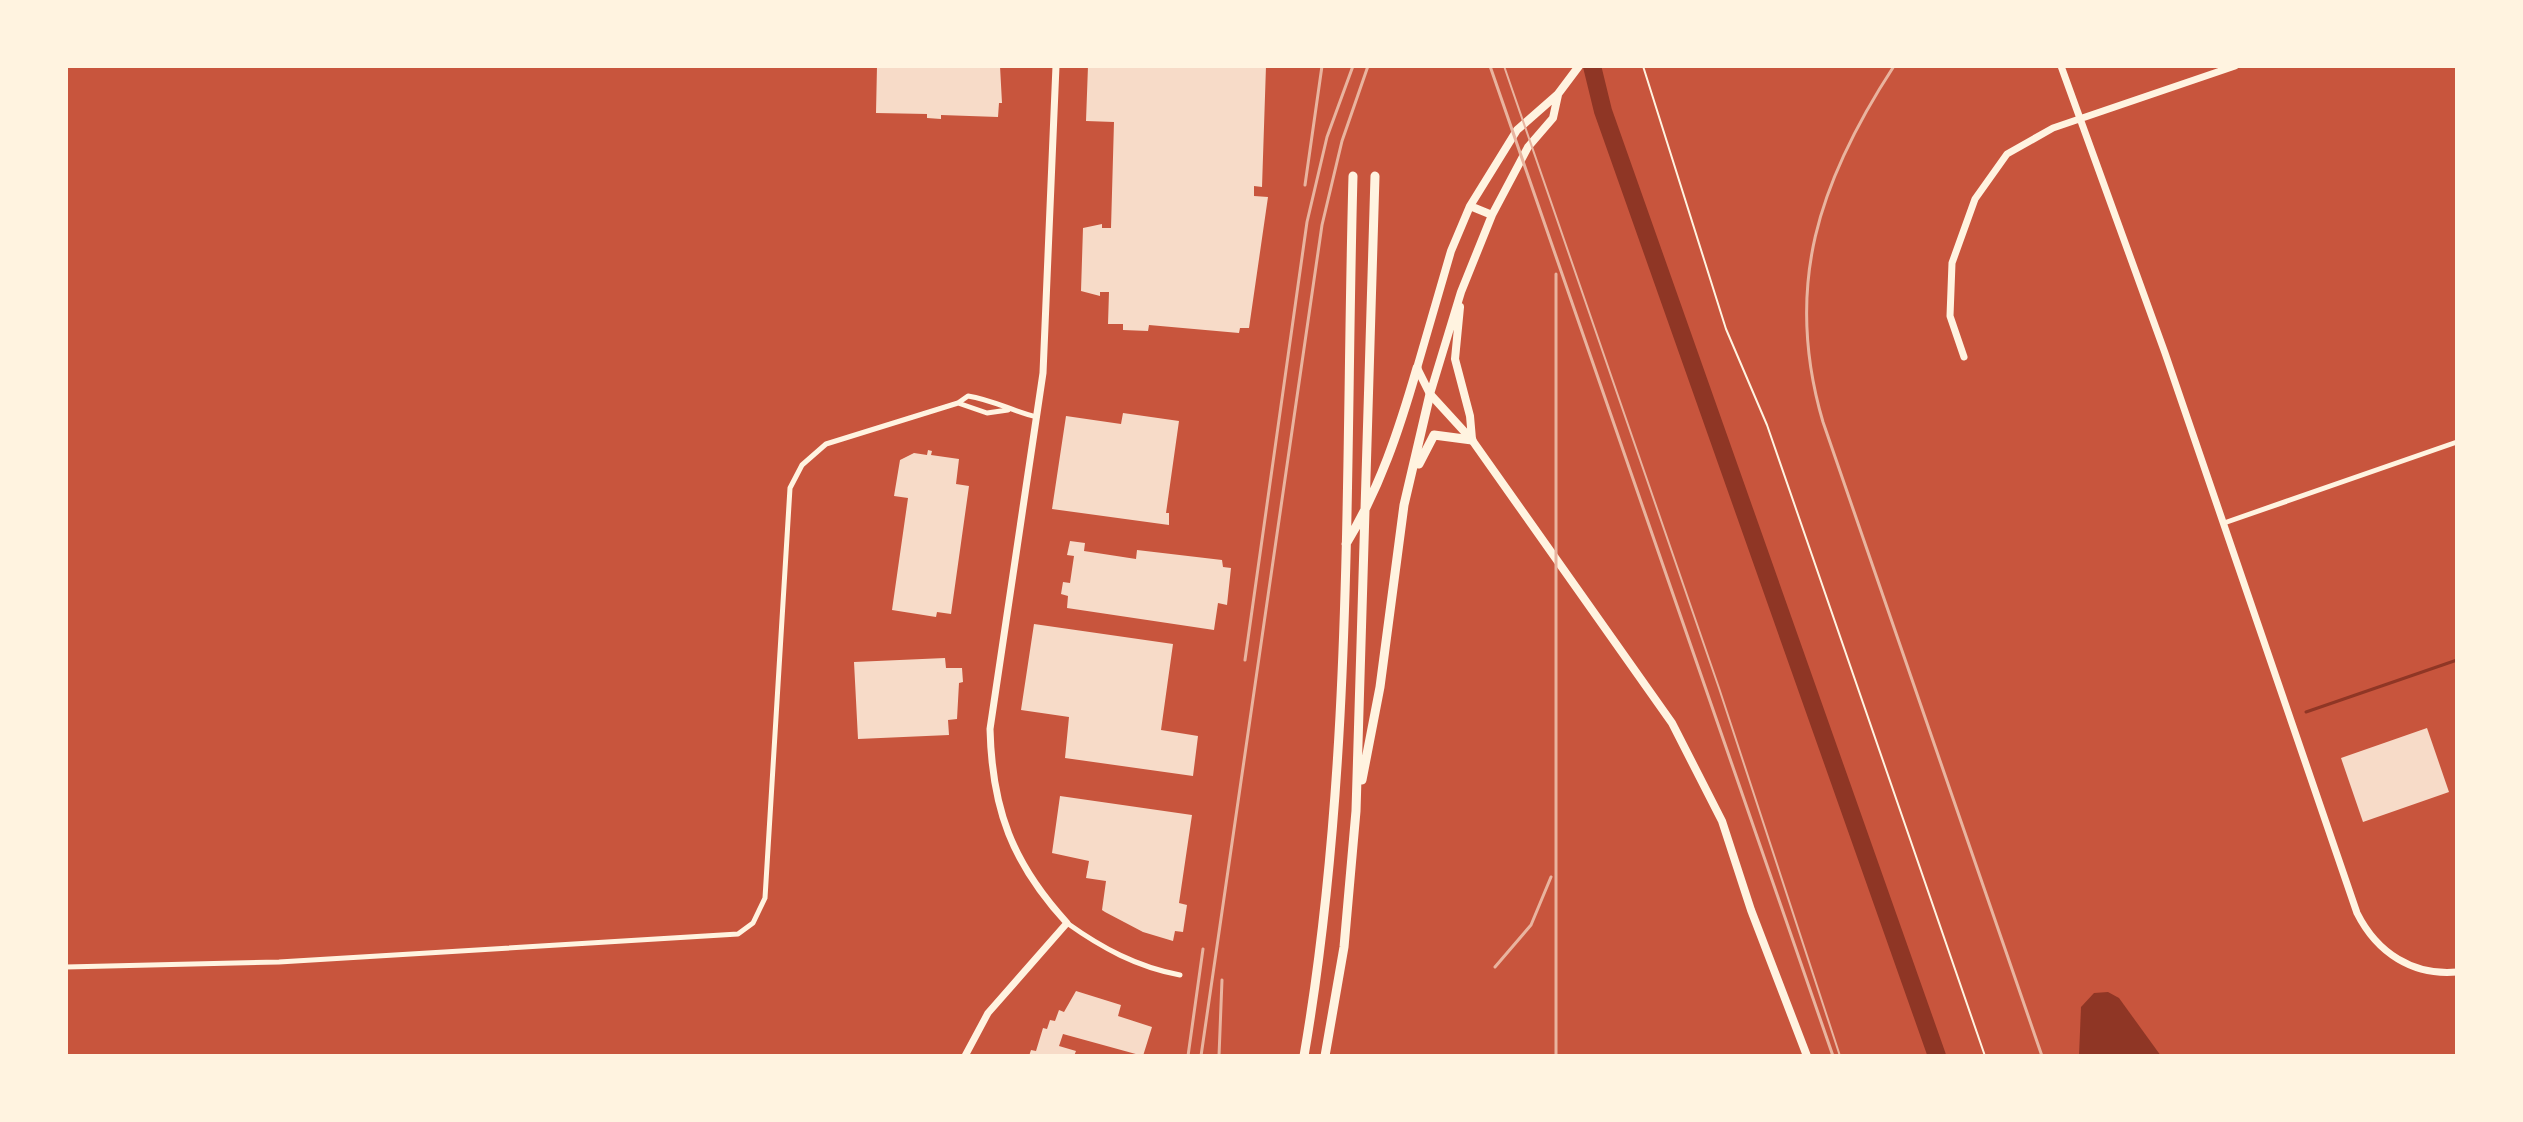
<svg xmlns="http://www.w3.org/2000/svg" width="2523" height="1122" font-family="Signika,sans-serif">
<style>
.water{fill:#8f3625}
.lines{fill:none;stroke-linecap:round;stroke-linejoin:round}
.stream{stroke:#8f3625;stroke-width:3}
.river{stroke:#8f3625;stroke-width:18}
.building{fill:#f7dbc8}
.path{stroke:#fff3e0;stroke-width:2}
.minor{stroke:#fff3e0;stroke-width:5}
.tertiary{stroke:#fff3e0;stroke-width:7}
.secondary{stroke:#fff3e0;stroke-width:8}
.primary{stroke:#fff3e0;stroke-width:9}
.tram{stroke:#e9b49f;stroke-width:2}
.rail{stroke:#e9b49f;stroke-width:3}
</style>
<rect width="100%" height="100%" fill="#c8553d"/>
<!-- water -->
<path class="water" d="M 2108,992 L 2119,998 L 2161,1056 L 2079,1056 L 2081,1007 L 2094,993 Z"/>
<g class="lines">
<!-- stream -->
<path class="stream" d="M 2306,712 L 2457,660"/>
<!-- river -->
<path class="river" d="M 1592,66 L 1603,111 L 1937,1056"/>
</g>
<!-- building -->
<path class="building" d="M 877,66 L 1000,66 L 1002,103 L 999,103 L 998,117 L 941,115 L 941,119 L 927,118 L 927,114 L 876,113 Z
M 1088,66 L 1266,66 L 1262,187 L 1254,186 L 1254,196 L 1268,197 L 1249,328 L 1240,328 L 1239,333 L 1149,325 L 1148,331 L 1123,330 L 1123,324 L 1108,324 L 1109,292 L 1100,292 L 1100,296 L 1081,291 L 1083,228 L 1102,224 L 1102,228 L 1111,228 L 1114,122 L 1086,121 Z
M 1123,413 L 1179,421 L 1166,513 L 1169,513 L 1169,525 L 1052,509 L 1066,416 L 1121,424 Z
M 928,450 L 932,451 L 931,455 L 959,459 L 956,484 L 969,486 L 951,614 L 937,612 L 936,617 L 892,610 L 908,498 L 894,496 L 900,460 L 914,453 L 927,455 Z
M 1070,541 L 1085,543 L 1084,551 L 1136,559 L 1137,550 L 1222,560 L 1223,567 L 1231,568 L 1227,605 L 1218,603 L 1214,630 L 1067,608 L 1068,596 L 1061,594 L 1063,582 L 1070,583 L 1074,556 L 1067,555 Z
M 1034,624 L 1173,644 L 1161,730 L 1198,736 L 1193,776 L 1065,758 L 1069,717 L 1021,710 Z
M 945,658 L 946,668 L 962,668 L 963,682 L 959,683 L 957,719 L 948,720 L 949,735 L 858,739 L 854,662 Z
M 2427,728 L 2449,792 L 2363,822 L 2341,758 Z
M 1060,796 L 1192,815 L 1179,903 L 1187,905 L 1183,932 L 1175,931 L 1173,941 L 1143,932 L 1105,912 L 1102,910 L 1106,881 L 1086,878 L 1089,861 L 1052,853 Z
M 1076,991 L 1121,1005 L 1118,1016 L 1152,1027 L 1143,1056 L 1063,1034 L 1059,1046 L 1076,1051 L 1074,1056 L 1029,1056 L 1031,1050 L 1036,1051 L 1043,1028 L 1047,1029 L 1050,1020 L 1055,1021 L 1059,1010 L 1064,1012 Z"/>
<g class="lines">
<!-- path -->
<path class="path" d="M 1643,66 L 1726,329 L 1767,425 L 1985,1056"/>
<!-- minor -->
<path class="minor" d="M 958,403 L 987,413 L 1008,410
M 2224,523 L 2457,442
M 1067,923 C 1102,948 1137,967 1180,975
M 66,967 L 279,962 L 738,934 L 753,923 L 765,898 L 790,488 L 802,465 L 826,444 L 958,403 L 968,396 C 993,400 1012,411 1037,417"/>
<!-- tertiary -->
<path class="tertiary" d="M 2061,66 L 2165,353 L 2357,913 C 2377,953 2413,976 2457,972
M 1964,357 L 1950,316 L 1952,263 L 1975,199 L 2007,154 L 2053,128 L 2235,66
M 965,1056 L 988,1013 L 1067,923 C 1012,863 992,809 990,729 L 1043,373 L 1056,66"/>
<!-- secondary -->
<path class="secondary" d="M 1579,66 L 1558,94 L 1517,130 L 1470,206 L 1451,251 L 1417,368 L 1430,394 L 1472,440 L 1672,723 L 1722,821 L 1751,910 L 1807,1056
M 1470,206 L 1492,215
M 1460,307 L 1455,359 L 1470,416 L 1472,439
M 1430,394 L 1461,292 L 1492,215 L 1528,147 L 1553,118 L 1558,95"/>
<!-- primary -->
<path class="primary" d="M 1419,464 L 1434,435 L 1472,440
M 1346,544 C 1380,488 1399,430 1417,368
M 1362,780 L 1380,687 L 1404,505 L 1430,394
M 1304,1056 C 1354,766 1345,469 1353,176
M 1325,1056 L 1344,947 L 1356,811 L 1375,176"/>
<!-- tram -->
<path class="tram" d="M 1504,66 L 1719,688 L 1840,1056"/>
<!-- rail -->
<path class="rail" d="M 1490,66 L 1833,1056
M 1894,66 C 1819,181 1783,286 1823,422 L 2042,1056
M 1305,185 L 1322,66
M 1556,274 L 1556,1056
M 1245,660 L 1307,222 L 1327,137 L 1353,66
M 1495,967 L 1531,925 L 1551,877
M 1188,1056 L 1203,949
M 1201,1056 L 1322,225 L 1342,141 L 1368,66
M 1219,1056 L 1222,980"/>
</g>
<!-- border -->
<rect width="2523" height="1122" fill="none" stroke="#fff3e0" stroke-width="136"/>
</svg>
